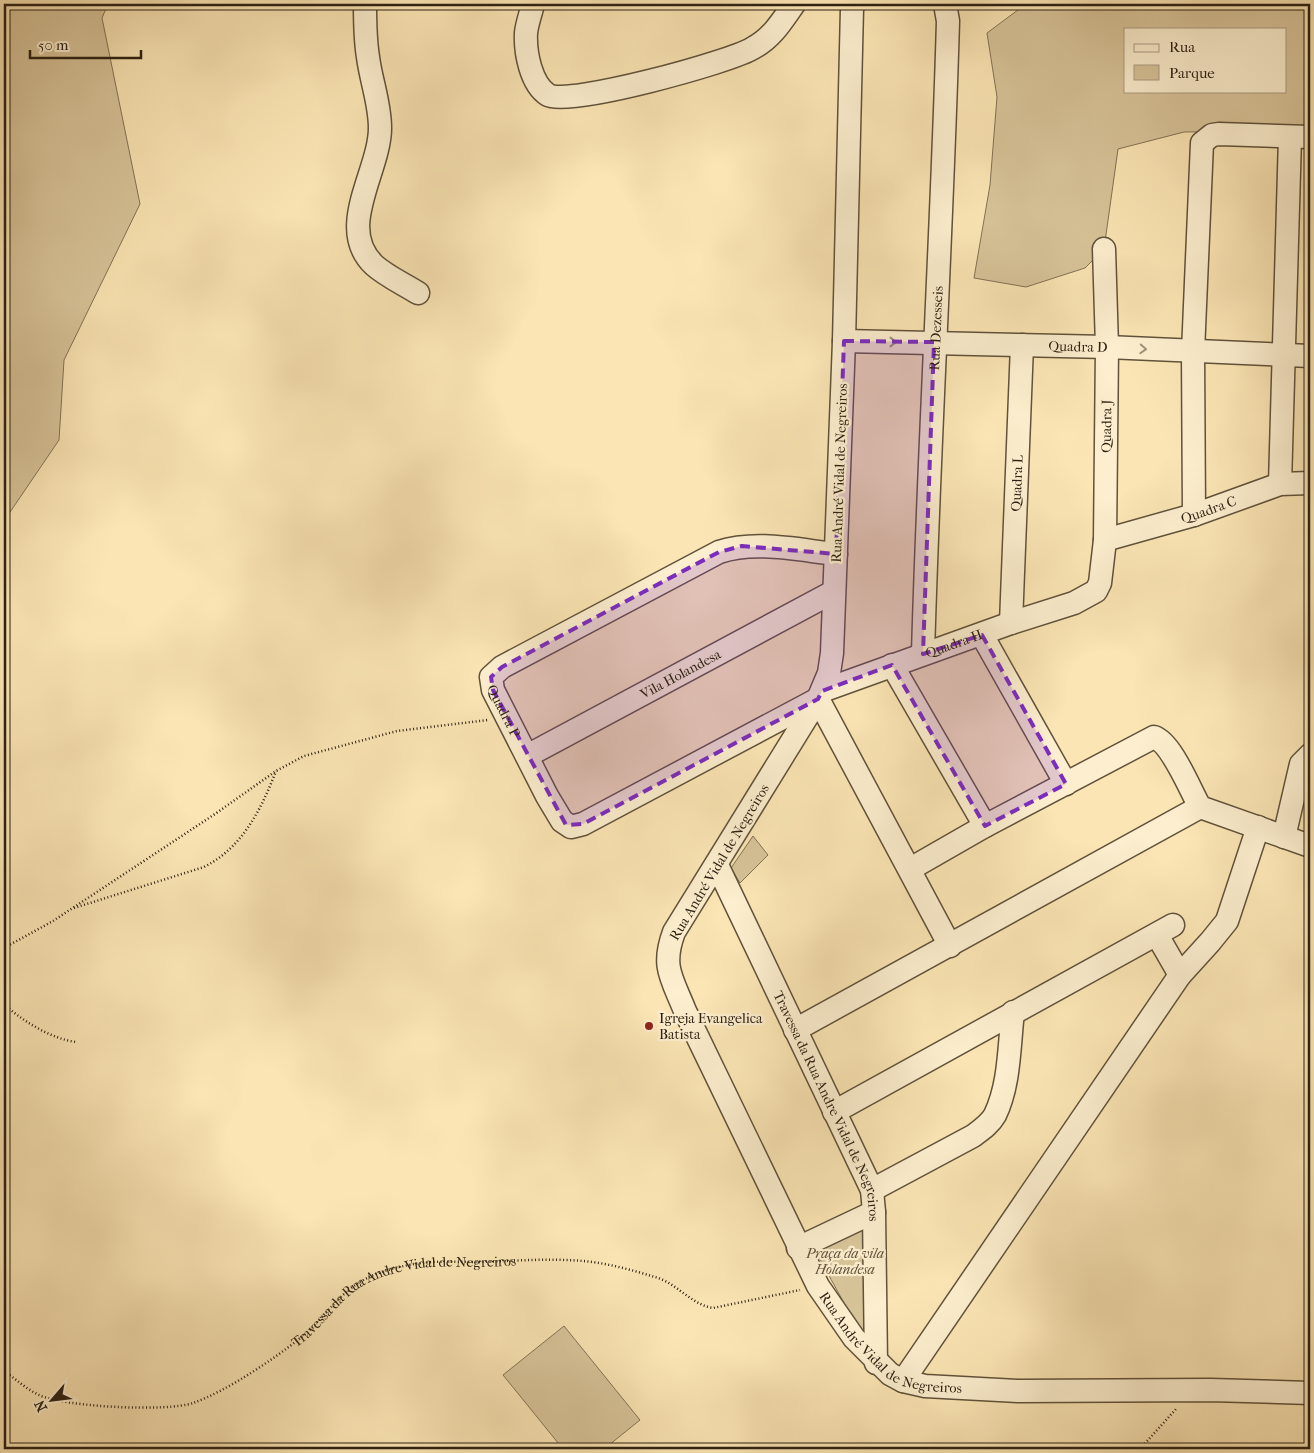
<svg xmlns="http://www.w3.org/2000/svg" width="1314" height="1453" font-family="'IM FELL French Canon',serif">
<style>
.green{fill:#d8c499;stroke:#827256;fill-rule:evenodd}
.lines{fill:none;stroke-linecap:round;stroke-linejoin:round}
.minor-casing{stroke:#60523b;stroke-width:25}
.path{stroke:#2d2113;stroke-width:2.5;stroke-dasharray:1 2.5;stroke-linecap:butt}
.minor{stroke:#fceece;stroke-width:22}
.oneway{stroke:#9f927a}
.marked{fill:#7b2cbf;fill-opacity:0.2;stroke:#7b2cbf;stroke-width:4;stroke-dasharray:10 6;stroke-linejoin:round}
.poi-dot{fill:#8f2418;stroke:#fceece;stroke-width:2}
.labels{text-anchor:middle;stroke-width:4.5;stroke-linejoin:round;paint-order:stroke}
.street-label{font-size:14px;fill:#2d2113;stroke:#fceece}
.poi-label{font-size:14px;fill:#2d2113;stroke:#fceece;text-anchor:start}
.park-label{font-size:14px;font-style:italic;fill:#60523b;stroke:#fceece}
</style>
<rect width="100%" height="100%" fill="#fbe5b4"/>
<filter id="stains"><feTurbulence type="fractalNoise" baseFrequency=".004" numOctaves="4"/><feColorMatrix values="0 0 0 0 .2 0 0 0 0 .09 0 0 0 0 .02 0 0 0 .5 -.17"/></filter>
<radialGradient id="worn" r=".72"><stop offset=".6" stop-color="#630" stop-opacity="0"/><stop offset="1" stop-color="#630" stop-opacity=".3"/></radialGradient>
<!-- green -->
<path class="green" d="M 4,4 L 108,4 L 102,18 L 140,204 L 64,360 L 59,440 L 4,521 Z
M 1026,4 L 1310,4 L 1310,131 L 1184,132 L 1118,149 L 1104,249 L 1085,268 L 1026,287 L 974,278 L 990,185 L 997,97 L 987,33 ZM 1125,29 L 1285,29 L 1285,91 L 1125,91 Z
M 753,836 L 768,855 L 740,883 L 731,868 Z
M 868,1224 L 866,1343 L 816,1252 Z
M 564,1326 L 640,1420 L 604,1449 L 563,1449 L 503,1375 Z"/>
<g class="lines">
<defs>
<g id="minor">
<path d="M 365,4 C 365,21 365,39 368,57 C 371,81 380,103 380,128 C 380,171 335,228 374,265 C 386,276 404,284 418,293"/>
<path d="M 533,4 C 531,13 527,23 526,33 C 525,53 531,84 548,95 C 566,107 731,62 753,48 C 772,38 782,21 794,4"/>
<path id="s2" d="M 854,4 L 852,8 L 844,341 L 832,653 L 829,673 L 818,699 L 674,932 C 661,967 672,978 685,1011 L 818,1286 L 854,1338 L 890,1374 L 903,1381 L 925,1386 L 1018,1391 L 1211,1390 L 1310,1393"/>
<path id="s3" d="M 844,341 L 1107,347 L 1310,356"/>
<path d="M 1280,484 L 1290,137"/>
<path d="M 1194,515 L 1193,352 L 1202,143 L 1212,135 L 1219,134 L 1310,137"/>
<path id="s4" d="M 1105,540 L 1194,515 L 1280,484 L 1310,483"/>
<path id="s5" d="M 836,554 C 798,550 756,540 719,552 L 502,667 L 491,677 L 493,690 L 547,796 L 562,821 L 571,827 L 583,824 L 818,699 L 950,946"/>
<path id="s6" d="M 1011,623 L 1022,345"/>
<path d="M 982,635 L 1066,784"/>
<path id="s7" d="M 923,654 C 929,443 942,232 948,21 L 945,4"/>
<path d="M 892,665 L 985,826"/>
<path id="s8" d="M 822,691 L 1011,623 L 1074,603 L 1096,591 L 1100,583 L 1105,540 L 1107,347 L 1104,249"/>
<path id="s9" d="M 527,756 L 833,592"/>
<path d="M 1284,837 L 1301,764 L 1310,755"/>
<path id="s10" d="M 717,865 L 872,1190 L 874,1212 L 876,1363"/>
<path d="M 910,869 L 985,826 L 1154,737 C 1172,743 1190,790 1200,807 L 1310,846"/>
<path d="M 1180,975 L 1210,942 L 1227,921 L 1258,827"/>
<path d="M 795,1030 L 1200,807"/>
<path d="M 834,1112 L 1173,925"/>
<path d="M 872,1190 L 973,1136 C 981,1130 990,1124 995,1115 C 1010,1084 1009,1045 1013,1012"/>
<path d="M 798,1248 L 874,1212"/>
<path d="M 903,1381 L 1180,975 L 1157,935"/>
</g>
</defs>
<!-- minor casing -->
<use href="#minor" class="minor-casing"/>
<!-- path -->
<g class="path">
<path d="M 74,908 L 204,867 C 242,848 261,810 276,771"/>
<path d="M 4,948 L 53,921 L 215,814 L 276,771 L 304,756 L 397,731 L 488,720"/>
<path d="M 4,1004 C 22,1021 52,1039 76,1042"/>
<path id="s1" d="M 4,1371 C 16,1379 26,1389 39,1395 C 64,1407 167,1412 193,1403 C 227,1391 274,1359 303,1336 C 315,1326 324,1314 335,1303 C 357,1279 378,1271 409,1265 C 433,1260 454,1262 478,1262 C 513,1261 549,1258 583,1261 C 607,1263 632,1270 655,1277 C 677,1283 690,1304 713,1308 L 800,1290"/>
<path d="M 1140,1449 L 1176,1409"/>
</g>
<!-- minor -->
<use href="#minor" class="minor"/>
</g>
<!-- one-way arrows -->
<defs><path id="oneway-chevron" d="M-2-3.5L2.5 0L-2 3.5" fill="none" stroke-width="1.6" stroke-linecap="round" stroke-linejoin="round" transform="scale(1.25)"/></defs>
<g class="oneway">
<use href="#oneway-chevron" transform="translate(893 342)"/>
<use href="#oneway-chevron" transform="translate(1143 349) rotate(3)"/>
</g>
<!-- marked area -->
<path class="marked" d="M 844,341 L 934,342 L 923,654 L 982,635 L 1066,784 L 985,826 L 892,665 L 822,691 L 818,699 L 583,824 L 566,825 L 493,690 L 491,677 L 502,667 L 719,552 L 742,546 L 836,554 Z"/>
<!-- markers -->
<circle class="poi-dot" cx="649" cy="1026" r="5"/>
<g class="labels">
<!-- street labels -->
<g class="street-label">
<text dy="5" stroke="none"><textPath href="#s7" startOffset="326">Rua Dezesseis</textPath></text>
<text dy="5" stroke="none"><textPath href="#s3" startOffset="234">Quadra D</textPath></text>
<text dy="5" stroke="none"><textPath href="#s8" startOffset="458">Quadra J</textPath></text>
<text transform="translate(839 473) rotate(-88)" y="5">Rua André Vidal de Negreiros</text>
<text dy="5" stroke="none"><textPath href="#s6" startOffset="140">Quadra L</textPath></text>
<text dy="5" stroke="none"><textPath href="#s4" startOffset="108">Quadra C</textPath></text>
<text dy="5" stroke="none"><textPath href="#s8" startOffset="140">Quadra H</textPath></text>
<text dy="5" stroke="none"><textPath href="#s9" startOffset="174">Vila Holandesa</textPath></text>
<text dy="5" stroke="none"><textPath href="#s5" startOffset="415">Quadra P</textPath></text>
<text transform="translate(719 862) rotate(-59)" y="5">Rua André Vidal de Negreiros</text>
<text dy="5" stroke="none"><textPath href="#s10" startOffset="266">Travessa da Rua Andre Vidal de Negreiros</textPath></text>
<text dy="5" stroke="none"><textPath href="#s1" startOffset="440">Travessa da Rua Andre Vidal de Negreiros</textPath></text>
<text dy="5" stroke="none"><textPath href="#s2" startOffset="1459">Rua André Vidal de Negreiros</textPath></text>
</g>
<!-- poi labels -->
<g class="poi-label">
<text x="659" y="1023">Igreja Evangelica<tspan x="659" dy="16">Batista</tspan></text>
</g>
<!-- park labels -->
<g class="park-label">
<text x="845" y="1258">Praça da vila<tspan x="845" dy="16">Holandesa</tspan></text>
</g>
</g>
<!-- margin -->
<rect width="1314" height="1453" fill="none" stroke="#fbe5b4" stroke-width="20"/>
<rect x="5" y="5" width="1304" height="1443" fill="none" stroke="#2d2113" stroke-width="2.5"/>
<rect x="10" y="10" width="1294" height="1433" fill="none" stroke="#2d2113"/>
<!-- legend -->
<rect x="1124" y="28" width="162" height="65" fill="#fceece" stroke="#a99c83"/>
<rect x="1134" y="44" width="25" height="8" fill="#fceece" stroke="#a99c83"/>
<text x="1169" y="52" font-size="15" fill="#2d2113">Rua</text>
<rect x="1134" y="65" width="25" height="15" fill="#d8c499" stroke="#a99c83"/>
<text x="1169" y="78" font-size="15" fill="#2d2113">Parque</text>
<!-- north arrow -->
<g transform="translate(52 1400) rotate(242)" stroke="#fceece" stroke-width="4" paint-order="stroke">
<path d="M0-4L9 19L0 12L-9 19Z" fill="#2d2113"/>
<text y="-8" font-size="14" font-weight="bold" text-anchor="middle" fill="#2d2113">N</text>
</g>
<!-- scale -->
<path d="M30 50v8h111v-8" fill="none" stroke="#2d2113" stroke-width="2.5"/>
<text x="38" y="50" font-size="15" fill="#2d2113" stroke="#fceece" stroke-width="4" paint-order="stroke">50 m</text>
<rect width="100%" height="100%" filter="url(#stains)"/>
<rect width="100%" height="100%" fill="url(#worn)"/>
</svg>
